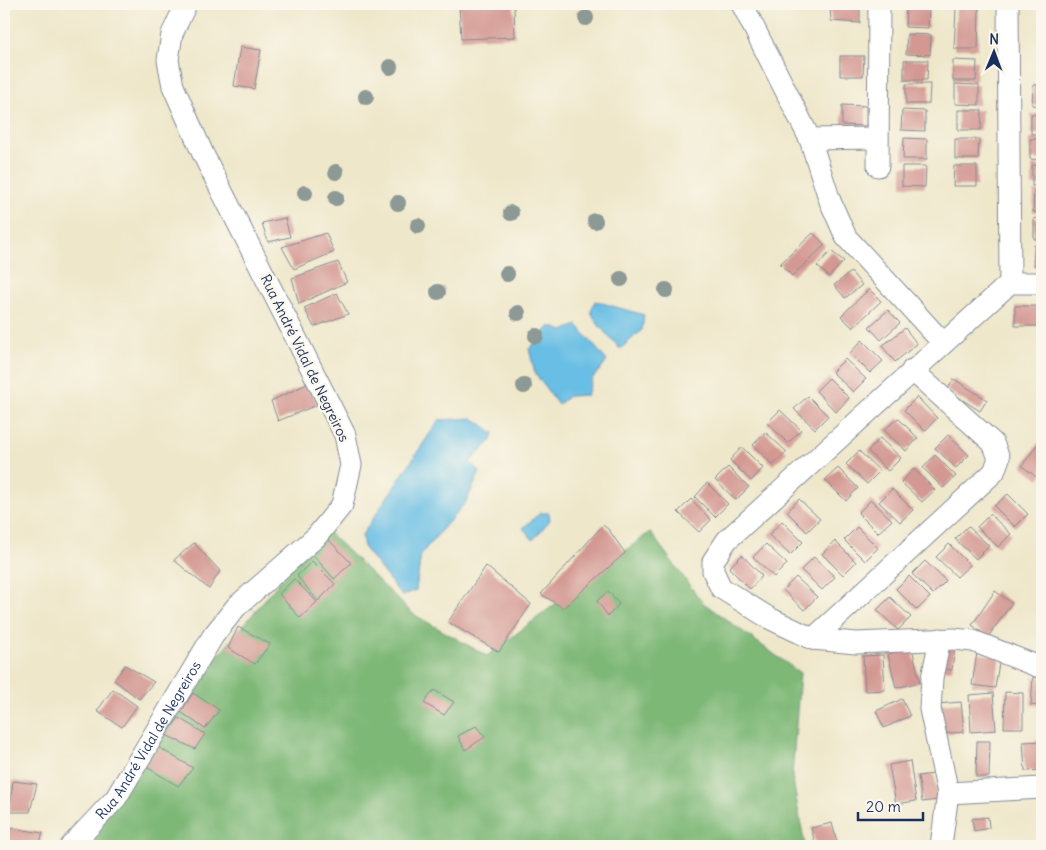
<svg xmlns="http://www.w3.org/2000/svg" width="1046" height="850" font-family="Delius,sans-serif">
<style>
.forest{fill:#7eb877;stroke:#4c746a}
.water{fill:#68bee4;stroke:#4276a1}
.building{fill:#d39892}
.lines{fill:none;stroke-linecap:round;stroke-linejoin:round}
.minor-casing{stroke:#848b94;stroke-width:23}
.minor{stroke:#fff;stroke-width:21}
.tree{fill:#8c9995}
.labels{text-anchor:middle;stroke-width:4.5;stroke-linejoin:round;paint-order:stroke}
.street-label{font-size:14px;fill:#1b2f5e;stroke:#fbf7ec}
</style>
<rect width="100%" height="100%" fill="#fbf7ec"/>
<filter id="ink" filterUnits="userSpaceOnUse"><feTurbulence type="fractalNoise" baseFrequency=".02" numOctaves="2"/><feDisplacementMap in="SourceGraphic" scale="10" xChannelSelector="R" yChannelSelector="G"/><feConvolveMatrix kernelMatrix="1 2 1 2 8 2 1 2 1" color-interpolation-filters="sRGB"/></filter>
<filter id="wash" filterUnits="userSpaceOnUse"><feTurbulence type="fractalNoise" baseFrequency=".0096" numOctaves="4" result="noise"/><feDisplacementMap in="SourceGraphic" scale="20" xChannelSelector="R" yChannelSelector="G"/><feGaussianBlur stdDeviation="1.12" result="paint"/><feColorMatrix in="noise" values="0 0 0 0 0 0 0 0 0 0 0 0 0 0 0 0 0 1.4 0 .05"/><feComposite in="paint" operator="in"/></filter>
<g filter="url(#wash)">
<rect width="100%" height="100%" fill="#eee7ca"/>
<!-- forest -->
<path class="forest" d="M 324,528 L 413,614 L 487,656 L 650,532 L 702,602 L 800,673 L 792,776 L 805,846 L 61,846 Z"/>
<!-- water -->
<path class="water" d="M 595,301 L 644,315 L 642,330 L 620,349 C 611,337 595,325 591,311 Z
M 577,325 L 607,361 L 592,379 L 587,395 L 569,396 L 558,405 L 535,373 L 529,349 L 550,326 L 563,331 Z
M 473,418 L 494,433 L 490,442 L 470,462 L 480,472 L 466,502 L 421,554 L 416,590 L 402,596 L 364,548 L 362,535 L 439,420 Z
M 540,513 L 549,513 L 550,520 L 533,540 L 523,528 Z"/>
<g id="blocks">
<!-- building -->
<path class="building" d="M 459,4 L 514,4 L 515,37 L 461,39 Z
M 845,4 L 860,4 L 860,23 L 831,21 L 830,5 Z
M 906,7 L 929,7 L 928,28 L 905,27 Z
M 956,8 L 979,8 L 978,49 L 954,49 Z
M 907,34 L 931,35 L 930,55 L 906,54 Z
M 240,47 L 261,50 L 254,89 L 234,86 Z
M 840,56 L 864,56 L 863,76 L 840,76 Z
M 904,60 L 928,60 L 927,80 L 904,80 Z
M 953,60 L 977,61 L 976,81 L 953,81 Z
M 906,84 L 930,84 L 929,104 L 906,104 Z
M 955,84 L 979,85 L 979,105 L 955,104 Z
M 1033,85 L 1042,85 L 1042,106 L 1032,105 Z
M 842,105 L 866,106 L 866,126 L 842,125 Z
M 902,110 L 925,111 L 925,131 L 901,130 Z
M 958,110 L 982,110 L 981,130 L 958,130 Z
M 1031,114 L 1042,114 L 1042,134 L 1031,134 Z
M 904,138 L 927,139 L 927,159 L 903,159 Z
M 955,139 L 979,139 L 978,159 L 955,159 Z
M 1030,139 L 1042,139 L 1042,160 L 1030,159 Z
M 1032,165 L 1042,166 L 1042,186 L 1032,186 Z
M 902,166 L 926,166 L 925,187 L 902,186 Z
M 954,166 L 977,166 L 977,186 L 953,186 Z
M 1034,191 L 1042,192 L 1042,212 L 1033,212 Z
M 285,218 L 290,237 L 268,242 L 262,223 Z
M 1034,218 L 1042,219 L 1042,239 L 1034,239 Z
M 326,233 L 334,252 L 294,269 L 282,247 Z
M 813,233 L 825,245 L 792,276 L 780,264 Z
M 1034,245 L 1042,246 L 1042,266 L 1034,266 Z
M 831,251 L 844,261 L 829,277 L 817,266 Z
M 338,262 L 347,282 L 299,304 L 292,278 Z
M 851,272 L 862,285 L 845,298 L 834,285 Z
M 869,289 L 881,301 L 853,328 L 841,316 Z
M 337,293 L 348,314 L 314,327 L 304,308 Z
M 1015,306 L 1039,306 L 1038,326 L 1015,326 Z
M 888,310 L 900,323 L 881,340 L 869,327 Z
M 905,328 L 917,344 L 895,362 L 882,346 Z
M 862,340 L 883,361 L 870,373 L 850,353 Z
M 845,359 L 866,379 L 853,392 L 832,372 Z
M 829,378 L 849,398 L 836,412 L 816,391 Z
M 954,379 L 987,400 L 980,411 L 947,390 Z
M 307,384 L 319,404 L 278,421 L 271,401 Z
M 808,396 L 828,416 L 815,429 L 794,409 Z
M 917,397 L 937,418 L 925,431 L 904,410 Z
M 780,410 L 801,430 L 788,443 L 767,423 Z
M 898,418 L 918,438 L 906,451 L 884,430 Z
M 765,432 L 787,452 L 773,465 L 753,445 Z
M 948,435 L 969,455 L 956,468 L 935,448 Z
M 880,438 L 901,458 L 888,471 L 868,451 Z
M 1039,442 L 1042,444 L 1042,475 L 1039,479 L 1022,466 Z
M 742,447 L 763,468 L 751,481 L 730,460 Z
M 859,451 L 880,471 L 867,484 L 846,464 Z
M 935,455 L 956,476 L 943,488 L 923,468 Z
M 728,467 L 749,487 L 736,500 L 715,480 Z
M 838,468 L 858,488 L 846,501 L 825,480 Z
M 914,469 L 935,490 L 922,502 L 901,482 Z
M 707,483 L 728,504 L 715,517 L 695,497 Z
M 892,489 L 913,510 L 900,522 L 879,502 Z
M 1008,494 L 1028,514 L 1015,527 L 994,506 Z
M 691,499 L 711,520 L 699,532 L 678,512 Z
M 799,499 L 820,519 L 807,532 L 787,512 Z
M 871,500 L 892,520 L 878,533 L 858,513 Z
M 990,514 L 1011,534 L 998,547 L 977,527 Z
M 782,521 L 803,542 L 790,555 L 769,535 Z
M 603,525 L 609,530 L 625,553 L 563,608 L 541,594 Z
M 968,526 L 989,546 L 976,559 L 955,539 Z
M 857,527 L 878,548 L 865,561 L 844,540 Z
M 328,539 L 351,563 L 334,579 L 313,555 Z
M 835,541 L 856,562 L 843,575 L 822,554 Z
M 194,543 L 220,571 L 209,589 L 174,560 Z
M 766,544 L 787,564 L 774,577 L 753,557 Z
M 949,544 L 970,565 L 957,577 L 936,557 Z
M 742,555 L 762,576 L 750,589 L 729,568 Z
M 814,557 L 835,577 L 822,590 L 801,570 Z
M 312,561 L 335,584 L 318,601 L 297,576 Z
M 925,561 L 946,581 L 933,594 L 912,574 Z
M 486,566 L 531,604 L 499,652 L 448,622 Z
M 909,576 L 930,597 L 917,610 L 896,589 Z
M 796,577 L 817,597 L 804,610 L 783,590 Z
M 294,579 L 317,602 L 300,618 L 279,594 Z
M 608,591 L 619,604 L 608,616 L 597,601 Z
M 995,591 L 1012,603 L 988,637 L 972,625 Z
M 890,597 L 911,617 L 898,630 L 877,610 Z
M 238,627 L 270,644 L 255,664 L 228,648 Z
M 943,645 L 955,647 L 952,670 L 941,669 Z
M 912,648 L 920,682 L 896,688 L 888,654 Z
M 977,653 L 1000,657 L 995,688 L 972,685 Z
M 883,655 L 885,690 L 865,691 L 863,656 Z
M 125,665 L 154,682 L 139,699 L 114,680 Z
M 1033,677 L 1042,677 L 1042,706 L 1031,705 Z
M 113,689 L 137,706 L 122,727 L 97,711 Z
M 434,690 L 454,702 L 444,715 L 424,703 Z
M 1005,692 L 1023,693 L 1023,728 L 1004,728 Z
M 193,693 L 219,710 L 205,729 L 181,712 Z
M 993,693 L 996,730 L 971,732 L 969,695 Z
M 902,699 L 910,716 L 884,728 L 876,711 Z
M 961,702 L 964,732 L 939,734 L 937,704 Z
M 179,718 L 205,734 L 195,749 L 166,735 Z
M 476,726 L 485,737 L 465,750 L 458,736 Z
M 977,741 L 990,741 L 989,777 L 976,777 Z
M 1042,741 L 1042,770 L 1025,771 L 1023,742 Z
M 158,747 L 193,768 L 178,786 L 145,766 Z
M 910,761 L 916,801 L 896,804 L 889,765 Z
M 934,774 L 938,800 L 922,802 L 918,776 Z
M 13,781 L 37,784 L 30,812 L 9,812 Z
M 988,817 L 989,828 L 974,831 L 972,819 Z
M 832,823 L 838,846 L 816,846 L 811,828 Z
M 5,827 L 43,833 L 39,846 L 4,846 Z"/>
</g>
</g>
<g filter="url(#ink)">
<use href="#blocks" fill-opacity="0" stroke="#848b94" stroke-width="1"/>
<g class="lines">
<defs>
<g id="minor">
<path d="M 742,4 L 810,139 L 877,138"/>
<path d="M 1008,4 L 1010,283"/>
<path d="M 810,139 L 830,201 L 846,237 L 943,343"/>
<path d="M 878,166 L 879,4"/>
<path d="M 912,370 L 993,443 L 999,458 L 994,472 L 813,639 L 769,618 L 721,588 L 713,571 L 713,561 L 727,540 L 1010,283 L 1042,283"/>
<path d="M 813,639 L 856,643 L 954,639 L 973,641 L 1042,668"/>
<path d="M 940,639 L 932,678 L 930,709 L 948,793 L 941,846"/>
<path d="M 948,793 L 1042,788"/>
<path id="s1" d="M 71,846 L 116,798 L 213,636 L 236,607 L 316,537 L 342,505 L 351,465 L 345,435 L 203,154 L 173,86 L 168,60 L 172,34 L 186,4"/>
</g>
</defs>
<!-- minor casing -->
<use href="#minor" class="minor-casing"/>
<!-- minor -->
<use href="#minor" class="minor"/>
</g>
<!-- trees -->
<g class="tree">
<circle cx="586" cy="18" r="8"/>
<circle cx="390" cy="67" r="8"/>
<circle cx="366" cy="97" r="8"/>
<circle cx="336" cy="172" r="8"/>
<circle cx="305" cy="193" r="8"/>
<circle cx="336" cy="198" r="8"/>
<circle cx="398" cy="203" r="8"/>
<circle cx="511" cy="213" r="8"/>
<circle cx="595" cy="221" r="8"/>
<circle cx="418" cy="226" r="8"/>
<circle cx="507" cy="274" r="8"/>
<circle cx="621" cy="279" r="8"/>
<circle cx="666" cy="290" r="8"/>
<circle cx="438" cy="292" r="8"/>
<circle cx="518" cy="313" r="8"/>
<circle cx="536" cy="336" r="8"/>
<circle cx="524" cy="386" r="8"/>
</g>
</g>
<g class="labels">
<!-- street labels -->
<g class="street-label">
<text transform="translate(305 358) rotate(64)" y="5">Rua André Vidal de Negreiros</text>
<text dy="5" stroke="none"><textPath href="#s1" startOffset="132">Rua André Vidal de Negreiros</textPath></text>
</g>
</g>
<!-- margin -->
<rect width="1046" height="850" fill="none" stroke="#fbf7ec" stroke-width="20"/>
<!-- north arrow -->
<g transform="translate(994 52) rotate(1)" stroke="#fbf7ec" stroke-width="4" paint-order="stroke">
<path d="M0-4L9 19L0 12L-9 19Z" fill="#1b2f5e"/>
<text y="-8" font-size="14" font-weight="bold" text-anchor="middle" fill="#1b2f5e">N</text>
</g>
<!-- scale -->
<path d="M858 812v8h65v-8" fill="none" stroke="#1b2f5e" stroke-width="2.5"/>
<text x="866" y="812" font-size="15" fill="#1b2f5e" stroke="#fbf7ec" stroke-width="4" paint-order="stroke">20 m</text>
</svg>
